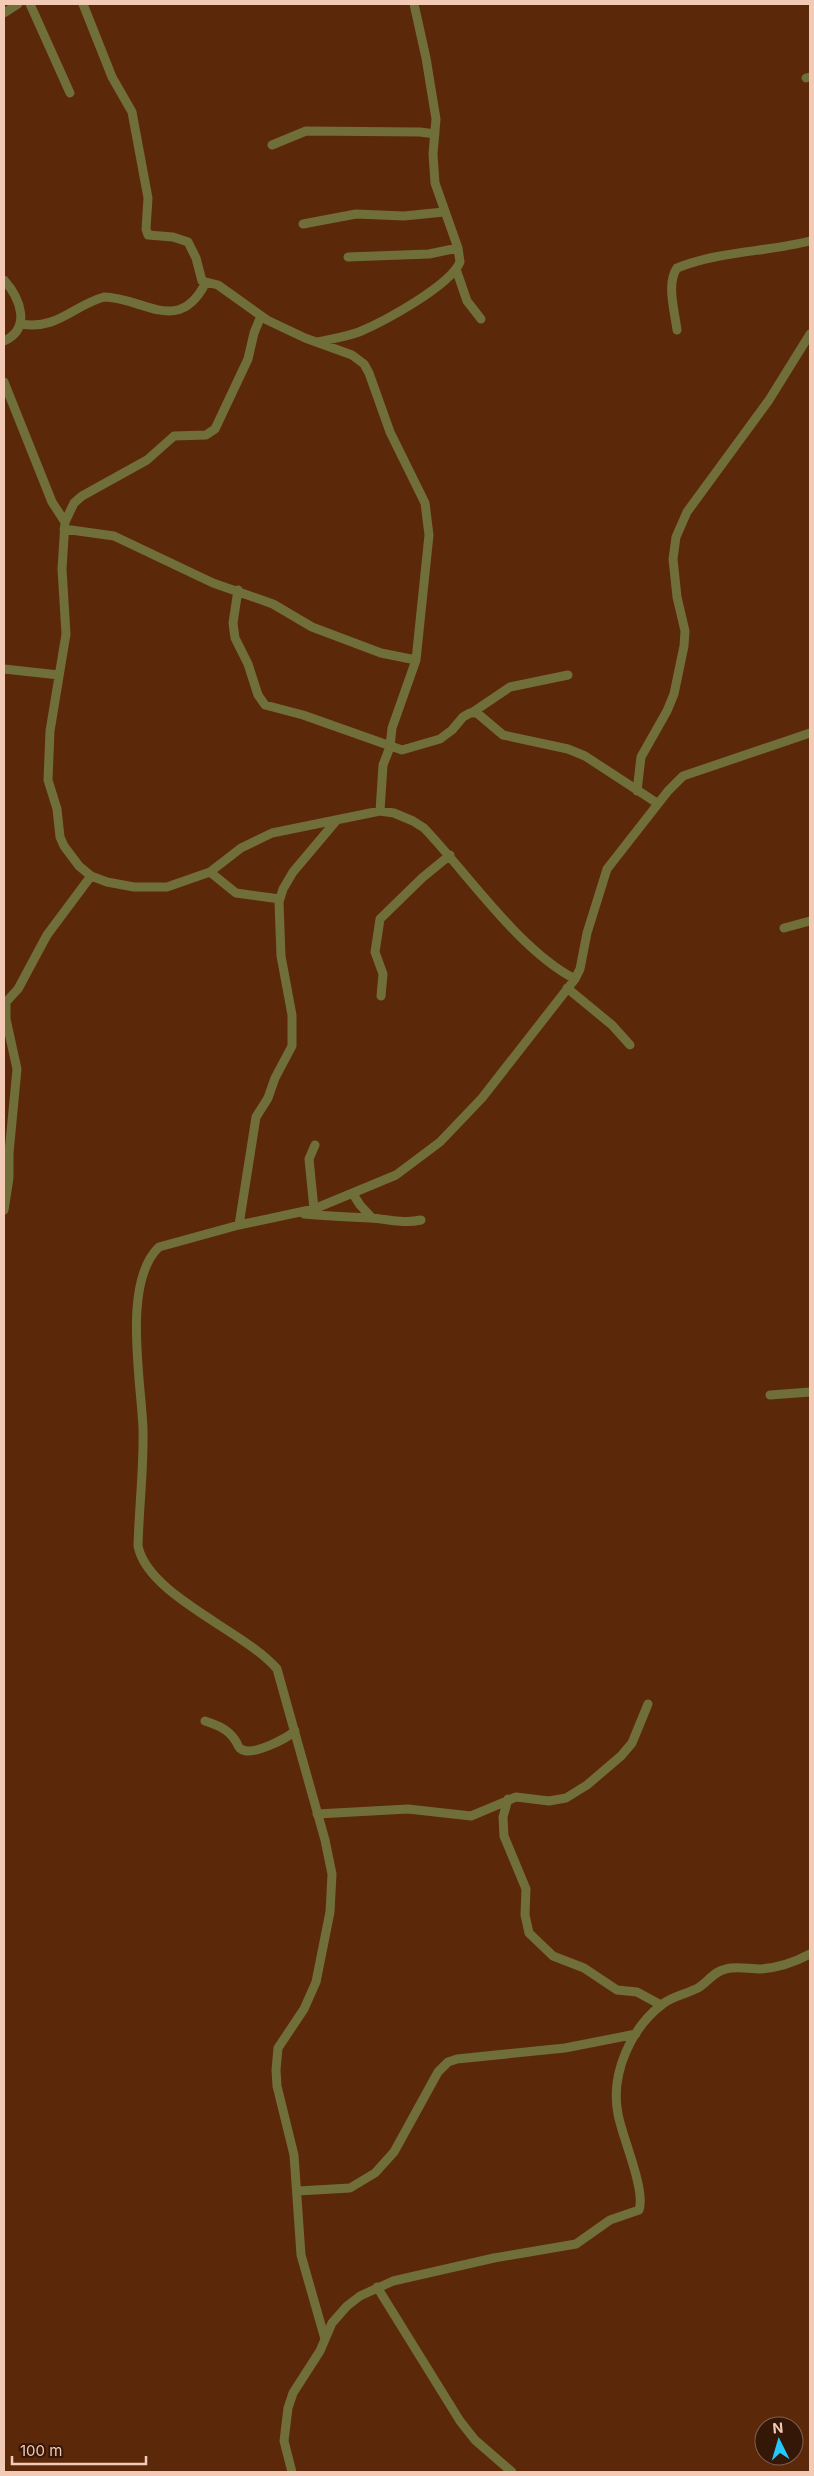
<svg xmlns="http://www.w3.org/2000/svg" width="814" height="2476" font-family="Inter,sans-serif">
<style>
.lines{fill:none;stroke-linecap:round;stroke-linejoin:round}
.minor{stroke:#706e39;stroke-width:9}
</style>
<rect width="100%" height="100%" fill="#5b280a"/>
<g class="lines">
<!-- minor -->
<path class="minor" d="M 30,4 L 70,93
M 83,4 L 112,77 L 132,112 L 148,198 L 146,229 L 148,235 L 173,237 L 188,242 L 196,258 L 202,281 L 218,285 L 267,320 L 305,338 L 352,355 L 364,364 L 369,373 L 390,432 L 425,503 L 429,535 L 416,660 L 392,728 L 390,747 L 383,765 L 380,811
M 4,13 L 18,4
M 806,78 L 810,77
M 272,145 L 306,131 L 420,132 L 435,134
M 303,224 L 356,214 L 404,216 L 444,212
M 348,257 L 429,254 L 458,248
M 456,269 L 467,301 L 481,319
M 4,280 C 20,298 32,328 4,341
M 261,316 L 254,333 L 248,359 L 215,429 L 206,435 L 174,436 L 147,460 L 82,496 L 74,503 L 65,522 L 62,569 L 66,634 L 50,731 L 48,780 L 57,809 L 60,837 L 64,846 L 79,866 L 91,876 L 107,882 L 134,887 L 167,887 L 210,872 L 241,848 L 272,833 L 380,811 L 394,813 L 413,821 L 424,828 C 468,874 519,950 575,979
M 21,324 C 58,330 72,306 104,297 C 142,297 178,336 205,284
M 677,330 C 675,313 666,283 677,268 C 719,251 767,252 810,241
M 317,342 C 331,339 345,337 359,332 C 383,322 450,286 460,262 L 458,248 L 435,183 L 433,154 L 436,119 L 426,58 L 414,4
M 4,382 L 52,502 L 65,522
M 64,529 L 114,536 L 213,583 L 273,604 L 312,627 L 381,653 L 416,660
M 238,590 L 233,623 L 235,638 L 248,664 L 258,695 L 265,705 L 303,715 L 402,750 L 440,739 L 452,730 L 463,717 L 470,713 L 477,713 L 503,735 L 568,749 L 585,756 L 657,803
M 4,669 L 59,675
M 473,712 L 510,687 L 568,675
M 637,791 L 641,757 L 667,711 L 674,694 L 684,646 L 685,631 L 677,597 L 673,559 L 676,537 L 687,512 L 769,400 L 810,334
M 210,872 L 236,893 L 280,899
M 784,928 L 810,921
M 567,988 L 612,1025 L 630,1045
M 381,996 L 383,974 L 375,952 L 380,919 L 422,878 L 450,855
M 353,1194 L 360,1205 L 372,1218
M 314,1209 L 309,1159 L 315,1145
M 4,1210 L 9,1178 L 9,1153 L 17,1069 L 6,1019 L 6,1002 L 18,989 L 47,935 L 91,876
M 304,1214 C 326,1216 348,1217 370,1218 C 388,1219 403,1224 421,1220
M 239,1225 L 256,1117 L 268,1098 L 275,1078 L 292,1046 L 292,1015 L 281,956 L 279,902 L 283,889 L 293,872 L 336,821
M 770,1395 L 810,1392
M 205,1721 C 217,1725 228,1729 235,1740 C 237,1742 238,1748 241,1749 C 252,1757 287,1738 295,1731
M 508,1799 L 503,1817 L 504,1836 L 526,1889 L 525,1915 L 529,1933 L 553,1956 L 584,1968 L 617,1990 L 637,1992 L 661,2005
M 317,1814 L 408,1809 L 471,1816 L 516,1797 L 549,1801 L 566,1798 L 587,1785 L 621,1756 L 632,1743 L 648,1704
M 298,2191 L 350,2188 L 375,2173 L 394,2152 L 438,2072 L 448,2062 L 457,2059 L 565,2048 L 636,2034
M 377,2287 L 460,2421 L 475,2440 L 512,2472
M 325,2339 L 301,2255 L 294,2155 L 277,2086 L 276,2070 L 278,2048 L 304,2009 L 316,1982 L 330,1912 L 332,1874 L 325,1840 L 277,1669 C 245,1631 148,1596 138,1546 C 139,1507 144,1467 143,1428 C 141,1380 122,1282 159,1247 L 239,1225 L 314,1209 L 396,1175 L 440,1142 L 482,1098 L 575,979 L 580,969 L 587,933 L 607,869 L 668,791 L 683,776 L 810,733
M 292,2472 L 284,2441 L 288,2408 L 293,2393 L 320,2351 L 332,2323 L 347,2306 L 360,2296 L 393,2281 L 494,2258 L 576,2244 L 610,2220 L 639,2210 C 646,2190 622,2137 618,2114 C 610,2074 631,2027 664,2003 C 674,1996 686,1994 698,1988 C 708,1982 714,1971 726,1969 C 736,1966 749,1969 760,1969 C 777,1968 795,1962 810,1954"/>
</g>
<!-- border -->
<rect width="814" height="2476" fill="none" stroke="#f3cab6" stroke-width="10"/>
<!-- north arrow -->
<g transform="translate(779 2441) rotate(355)"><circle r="24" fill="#341707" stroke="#805f4d"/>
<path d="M0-4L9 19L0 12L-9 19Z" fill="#23c9fe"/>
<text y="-8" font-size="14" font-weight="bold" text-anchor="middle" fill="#f3cab6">N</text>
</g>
<!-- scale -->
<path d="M12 2456v8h134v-8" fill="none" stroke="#f3cab6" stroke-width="2.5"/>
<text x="20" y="2456" font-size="15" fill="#f3cab6" stroke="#341707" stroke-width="4" paint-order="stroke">100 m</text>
</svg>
